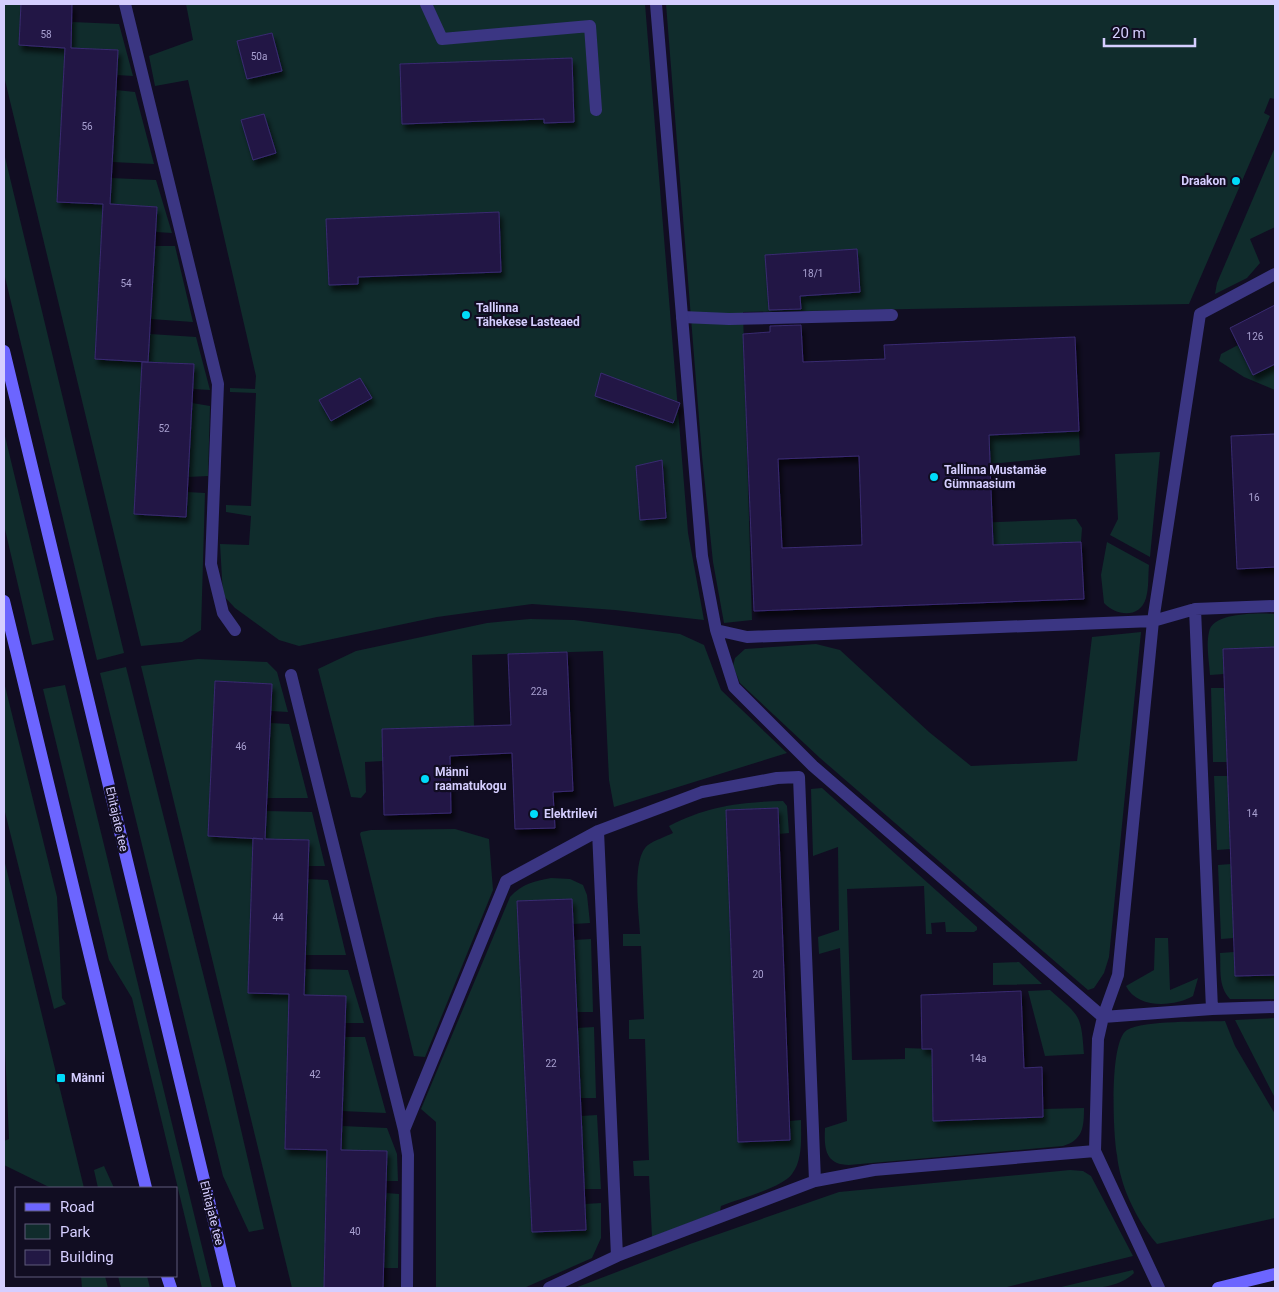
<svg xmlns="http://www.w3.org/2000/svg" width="1279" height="1292" font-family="Roboto,sans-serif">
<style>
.green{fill:#102c2c}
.building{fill:#221844;stroke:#392a71;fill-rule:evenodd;filter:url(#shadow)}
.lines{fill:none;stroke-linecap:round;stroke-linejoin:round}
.lane{stroke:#3b3683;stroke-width:12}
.street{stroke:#3b3683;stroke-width:12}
.secondary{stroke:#6c65ff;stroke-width:12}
.poi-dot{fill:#00dbf9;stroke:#110d22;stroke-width:2}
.labels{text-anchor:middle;stroke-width:4.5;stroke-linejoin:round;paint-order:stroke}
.number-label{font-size:10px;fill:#a8a0d0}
.poi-label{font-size:12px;font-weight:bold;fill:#d5ceff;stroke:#110d22;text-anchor:start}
.street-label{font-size:12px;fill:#d5ceff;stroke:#110d22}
</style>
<defs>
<filter id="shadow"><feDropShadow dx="3" dy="5.5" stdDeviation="2.5" flood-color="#0009"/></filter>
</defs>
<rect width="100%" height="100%" fill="#110d22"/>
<!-- green -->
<path class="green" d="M 4,4 L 21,4 L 19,45 L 65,48 L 57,202 L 103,204 L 95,359 L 142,361 L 134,514 L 185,517 L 187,492 L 205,493 L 201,630 L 182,642 L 141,646 L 4,76 Z
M 186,4 L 645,4 L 688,533 L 704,620 L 615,610 L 532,604 L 437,617 L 299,646 L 279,640 L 235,608 L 223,595 L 220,544 L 249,545 L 251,516 L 226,512 L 226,505 L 251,506 L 256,393 L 230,392 L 230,388 L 255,389 L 256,376 L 188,80 L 155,86 L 149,56 L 193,40 Z
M 666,4 L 1275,4 L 1275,99 L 1270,98 L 1264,113 L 1270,116 L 1189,304 L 743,312 L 752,620 L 724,623 L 713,562 L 702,456 Z
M 72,22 L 119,24 L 133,76 L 117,75 L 118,50 L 71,48 Z
M 116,90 L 135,92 L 154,164 L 112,162 Z
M 1275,147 L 1275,227 L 1250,239 L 1260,263 L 1247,278 L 1215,294 L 1217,283 Z
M 4,153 L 124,653 L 97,660 L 4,273 Z
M 111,178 L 156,180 L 172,233 L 156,232 L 157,207 L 110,204 Z
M 155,246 L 175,246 L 193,322 L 151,319 Z
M 150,334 L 196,337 L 210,390 L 193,389 L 194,364 L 148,362 Z
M 1238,345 L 1253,374 L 1275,364 L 1275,390 L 1244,377 L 1219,361 L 1221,354 Z
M 192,403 L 210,406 L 208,476 L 188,477 Z
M 1079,431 L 1080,455 L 990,464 L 989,435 Z
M 4,432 L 54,640 L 32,645 L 4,525 Z
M 1160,452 L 1150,557 L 1110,535 L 1118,519 L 1115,454 Z
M 1076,519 L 1082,528 L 1081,542 L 975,546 L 974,523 Z
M 1107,542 L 1149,565 C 1148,575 1149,588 1146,598 C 1140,619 1116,616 1104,603 L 1101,575 Z
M 1275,614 L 1275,647 L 1224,649 L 1224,674 L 1210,675 C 1209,661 1206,645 1209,632 C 1212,612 1259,613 1275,614 Z
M 530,619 L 574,620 L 680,634 L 704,645 L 721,690 L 787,753 L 614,807 L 609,780 L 603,651 L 472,655 L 474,726 L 382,729 L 383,761 L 365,762 L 366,792 L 361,798 L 351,797 L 318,669 L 356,651 L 487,623 Z
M 1141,632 L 1109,957 L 1104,973 L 1094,988 L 1088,990 L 820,758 L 740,683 L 733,666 L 735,658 L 745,649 L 816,644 L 840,650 L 929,732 L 971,766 L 1077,761 L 1092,637 Z
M 198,659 L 267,662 L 277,672 L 288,712 L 271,711 L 272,684 L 215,681 L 208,836 L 253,838 L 248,992 L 289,994 L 285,1149 L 327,1150 L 324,1288 L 292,1288 L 141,666 Z
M 126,667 L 226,1065 L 264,1229 L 249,1232 L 223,1176 L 100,673 Z
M 4,682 L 57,897 L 62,998 L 66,1004 L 54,1009 L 4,808 Z
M 65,685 L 212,1288 L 202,1288 L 132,998 L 109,960 L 43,689 Z
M 1211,688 L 1225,688 L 1227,762 L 1213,762 Z
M 270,723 L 289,724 L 308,798 L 267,798 Z
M 1214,776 L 1228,776 L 1230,849 L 1217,850 Z
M 822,788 L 977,927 L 977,930 L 974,932 L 946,932 L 945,922 L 931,923 L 932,934 L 926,934 L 924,886 L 847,889 L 852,1060 L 905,1059 L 905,1048 L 932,1049 L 933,1121 L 1043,1117 L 1043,1109 L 1084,1108 C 1084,1127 1083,1140 1063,1146 L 849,1165 C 825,1165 824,1148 825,1128 L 847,1121 L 840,948 L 819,954 L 818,937 L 839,930 L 838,847 L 813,856 L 811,789 Z
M 783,801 L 787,806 L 789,833 L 779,834 L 778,808 L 726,810 L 738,1141 L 790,1140 L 790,1121 L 801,1120 C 801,1137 803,1160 792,1174 C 782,1188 738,1199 721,1206 L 720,1211 L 652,1237 L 649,1176 L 634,1176 L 633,1161 L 649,1160 L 645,1039 L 629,1039 L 629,1020 L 644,1019 L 641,946 L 623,946 L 623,934 L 640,934 C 639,914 631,858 648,845 C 655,840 665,837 673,833 L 669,826 C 707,806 742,802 783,801 Z
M 266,811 L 312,812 L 325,866 L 309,866 L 309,840 L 265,839 Z
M 455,829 L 489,839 L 493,890 L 425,1057 L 414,1056 L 360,834 L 361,832 L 371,830 Z
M 4,859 L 84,1188 L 51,1188 L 4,1165 L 4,1141 L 9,1139 L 4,1027 Z
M 1231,864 L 1234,938 L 1221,939 L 1218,865 Z
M 551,878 L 570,879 L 583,885 L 587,895 L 590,923 L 573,924 L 517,901 L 532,1232 L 586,1230 L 585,1204 L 601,1203 L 601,1238 L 592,1258 L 524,1288 L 436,1288 L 436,1122 L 421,1109 L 510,897 C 522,884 534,881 551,878 Z
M 308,879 L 328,880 L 346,955 L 305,955 Z
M 1155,938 L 1168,938 L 1170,990 L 1198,978 L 1193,996 C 1174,1007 1137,1009 1126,986 L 1154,970 Z
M 591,939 L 593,1012 L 577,1012 L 574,940 Z
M 1234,952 L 1236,976 L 1275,975 L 1275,999 L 1230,999 C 1218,986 1221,970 1220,953 Z
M 1019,962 L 1042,984 L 993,985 L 993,963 Z
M 305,969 L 348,970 L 364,1023 L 345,1023 L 346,996 L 304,995 Z
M 1050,990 C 1080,1017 1081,1013 1084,1054 L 1045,1056 L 1028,991 Z
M 1275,1018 L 1275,1098 L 1235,1020 Z
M 1225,1021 L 1235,1046 L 1275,1114 L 1275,1218 L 1157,1244 C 1144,1229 1133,1210 1126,1192 C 1122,1181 1118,1167 1117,1155 C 1113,1134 1109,1041 1127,1030 C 1144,1020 1203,1022 1225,1021 Z
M 594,1027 L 596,1098 L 580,1098 L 577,1028 Z
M 345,1037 L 365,1037 L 386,1113 L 342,1111 Z
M 597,1115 L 601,1189 L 584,1189 L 581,1116 Z
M 342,1126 L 387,1128 L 397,1154 L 398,1181 L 386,1181 L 341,1150 Z
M 104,1166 L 114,1188 L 98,1188 L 94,1170 Z
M 1070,1170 L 1083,1171 L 1091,1176 L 1133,1256 L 1003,1288 L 575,1288 L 690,1244 L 839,1192 Z
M 386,1193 L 399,1194 L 398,1268 L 384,1268 Z
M 1133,1270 L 1134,1273 C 1114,1292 1083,1288 1057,1288 Z
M 81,1276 L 105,1276 L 108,1288 L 82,1288 Z
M 118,1276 L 147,1276 L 150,1288 L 121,1288 Z"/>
<!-- building -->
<path class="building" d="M 21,4 L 72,4 L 71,48 L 118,50 L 110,204 L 157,207 L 148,362 L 95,359 L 103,204 L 57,202 L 65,48 L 19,45 Z
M 272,33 L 282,71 L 247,79 L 237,41 Z
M 572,58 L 574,122 L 544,123 L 544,119 L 402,124 L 400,64 Z
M 264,114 L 276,153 L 253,160 L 241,120 Z
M 499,212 L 501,272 L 358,277 L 358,284 L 329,285 L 326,219 Z
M 857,249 L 860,292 L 800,296 L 801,309 L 769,310 L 765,255 Z
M 1275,305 L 1275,364 L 1253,375 L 1230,328 Z
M 801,325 L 803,362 L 885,359 L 884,345 L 1075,337 L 1079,431 L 989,435 L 993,545 L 1081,542 L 1084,599 L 754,611 L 743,334 L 770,332 L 770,326 ZM 859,456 L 862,545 L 782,548 L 778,459 Z
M 142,362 L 194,364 L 186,517 L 134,514 Z
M 601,373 L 680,403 L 673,423 L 595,396 Z
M 360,378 L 372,398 L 331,421 L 319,400 Z
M 1275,434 L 1275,567 L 1237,569 L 1231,436 Z
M 662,460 L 666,518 L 640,520 L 636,466 Z
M 1275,647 L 1275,975 L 1235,976 L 1223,649 Z
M 567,652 L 573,791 L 553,792 L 555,828 L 515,829 L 512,753 L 450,756 L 451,813 L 384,815 L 382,729 L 511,725 L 508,654 Z
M 215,681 L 272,684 L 265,839 L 309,840 L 304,995 L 346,996 L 341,1150 L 387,1151 L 383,1288 L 324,1288 L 327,1150 L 285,1149 L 289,994 L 248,993 L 253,838 L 263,839 L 208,836 Z
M 778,808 L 790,1140 L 738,1142 L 726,810 Z
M 572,899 L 586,1230 L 532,1232 L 517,901 Z
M 1021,991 L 1024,1068 L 1042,1067 L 1043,1117 L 933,1121 L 932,1049 L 922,1049 L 921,995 Z"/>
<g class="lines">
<!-- lane -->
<path class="lane" d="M 682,317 L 729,319 L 892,315"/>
<!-- street -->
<path class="street" d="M 125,4 L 218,384 L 211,564 L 223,613 L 235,630
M 426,4 L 442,39 L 590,26 L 596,110
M 656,4 L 702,556 L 716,630 L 734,687 L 813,766 L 1103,1017 L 1212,1009 L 1275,1007
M 1195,609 L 1212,1009
M 716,630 L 747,637 L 1153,621 L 1195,609 L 1275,606
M 291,675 L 404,1130 L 408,1155 L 407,1288
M 598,831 L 617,1256
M 404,1130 L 506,881 L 598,831 L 702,792 L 777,778 L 799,777 L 815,1181
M 549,1288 L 617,1256 L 815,1181 L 874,1170 L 1095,1151
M 1159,1288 L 1095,1151 L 1098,1039 L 1103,1017 L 1118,975 L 1153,621 L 1200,314 L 1275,274"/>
<!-- secondary -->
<path class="secondary" d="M 4,351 L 230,1288
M 4,601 L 146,1188
M 167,1276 L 171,1288
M 1218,1288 L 1275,1274"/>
</g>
<!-- markers -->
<g class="poi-dot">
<circle cx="1236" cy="181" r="5"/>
<circle cx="466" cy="315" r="5"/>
<circle cx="934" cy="477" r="5"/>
<circle cx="425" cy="779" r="5"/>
<circle cx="534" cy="814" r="5"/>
<rect x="56" y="1073" width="10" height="10" rx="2.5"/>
</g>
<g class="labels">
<!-- number labels -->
<g class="number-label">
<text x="46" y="38">58</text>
<text x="259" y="60">50a</text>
<text x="87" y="130">56</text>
<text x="813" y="277">18/1</text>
<text x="126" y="287">54</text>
<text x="1255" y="340">126</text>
<text x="164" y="432">52</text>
<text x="1254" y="501">16</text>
<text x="539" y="695">22a</text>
<text x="241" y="750">46</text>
<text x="1252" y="817">14</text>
<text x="278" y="921">44</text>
<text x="758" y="978">20</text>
<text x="978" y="1062">14a</text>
<text x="551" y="1067">22</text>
<text x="315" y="1078">42</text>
<text x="355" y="1235">40</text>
</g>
<!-- poi labels -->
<g class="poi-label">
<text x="1226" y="185" text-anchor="end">Draakon</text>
<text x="476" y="312">Tallinna<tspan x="476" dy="14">Tähekese Lasteaed</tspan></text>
<text x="944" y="474">Tallinna Mustamäe<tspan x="944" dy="14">Gümnaasium</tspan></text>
<text x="435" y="776">Männi<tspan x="435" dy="14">raamatukogu</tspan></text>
<text x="544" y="818">Elektrilevi</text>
<text x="71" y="1082">Männi</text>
</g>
<!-- street labels -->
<g class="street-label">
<text transform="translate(117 819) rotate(77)" y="4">Ehitajate tee</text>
<text transform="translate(212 1213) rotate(76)" y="4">Ehitajate tee</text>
</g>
</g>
<!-- border -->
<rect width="1279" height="1292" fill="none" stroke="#d5ceff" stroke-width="10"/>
<!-- legend -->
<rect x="15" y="1187" width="162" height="90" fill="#110d22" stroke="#5f5a7a"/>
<rect x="25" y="1203" width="25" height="8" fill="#6c65ff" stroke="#5f5a7a"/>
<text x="60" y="1212" font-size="15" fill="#d5ceff">Road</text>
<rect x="25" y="1224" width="25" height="15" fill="#102c2c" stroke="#5f5a7a"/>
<text x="60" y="1237" font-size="15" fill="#d5ceff">Park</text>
<rect x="25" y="1250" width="25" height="15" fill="#221844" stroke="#5f5a7a"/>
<text x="60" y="1262" font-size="15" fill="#d5ceff">Building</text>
<!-- scale -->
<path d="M1104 38v8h91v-8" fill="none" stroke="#d5ceff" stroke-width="2.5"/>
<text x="1112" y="38" font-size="15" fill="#d5ceff" stroke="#110d22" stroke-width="4" paint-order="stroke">20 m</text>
</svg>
